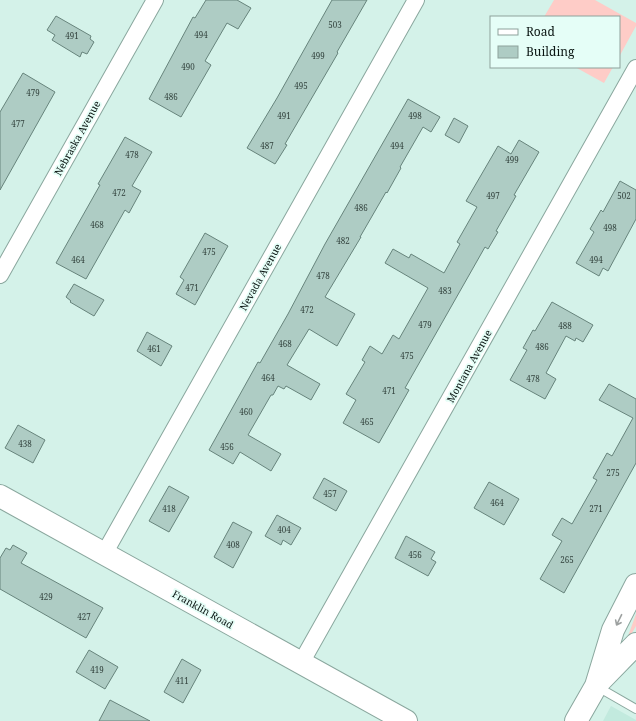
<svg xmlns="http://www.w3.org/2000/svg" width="636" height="721" font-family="'Noto Serif',serif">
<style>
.built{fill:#c2eade}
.green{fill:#feccc7}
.building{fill:#aeccc4;stroke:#67847c}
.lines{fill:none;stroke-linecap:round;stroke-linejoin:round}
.lane-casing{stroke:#8aa79e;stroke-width:10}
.street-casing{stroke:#8aa79e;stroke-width:18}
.secondary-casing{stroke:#8aa79e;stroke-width:24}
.lane{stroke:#fff;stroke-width:8}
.street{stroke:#fff;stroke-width:16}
.secondary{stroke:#fff;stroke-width:22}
.oneway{stroke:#9da1a0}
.labels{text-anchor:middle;stroke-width:3.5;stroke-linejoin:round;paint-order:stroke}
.number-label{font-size:8px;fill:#33433e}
.street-label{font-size:10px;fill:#0a1512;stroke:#e5fef7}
</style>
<rect width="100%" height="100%" fill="#d4f2e9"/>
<!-- built -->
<path class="built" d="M 611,706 L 636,720 L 636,721 L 603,721 Z"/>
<!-- green -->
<path class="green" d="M 554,0 L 595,0 L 636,23 L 636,26 L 619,57 L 619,17 L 544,17 Z
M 575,67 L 613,67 L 604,83 Z
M 636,614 L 636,626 L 629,638 L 627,639 Z"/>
<!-- building -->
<path class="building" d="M 206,0 L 237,0 L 251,8 L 238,29 L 227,23 L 205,61 L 211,65 L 181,117 L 149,99 L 193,17 L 195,18 Z
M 332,0 L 367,0 L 337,52 L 338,53 L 285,144 L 287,145 L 275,164 L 247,148 L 277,98 Z
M 56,16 L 91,36 L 90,39 L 94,42 L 87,54 L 82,52 L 80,57 L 52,40 L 55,35 L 47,30 Z
M 23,73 L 55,92 L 0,190 L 0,112 Z
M 408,99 L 440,117 L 431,132 L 423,127 L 400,167 L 401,168 L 387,193 L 386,192 L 360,237 L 361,237 L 325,297 L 355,314 L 337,346 L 309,329 L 287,365 L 320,384 L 311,400 L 286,386 L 284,389 L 278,386 L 273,395 L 271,395 L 248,435 L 281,454 L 271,471 L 240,452 L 233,464 L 209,450 L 258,362 L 260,363 L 288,314 L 325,244 Z
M 454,118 L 468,126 L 459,143 L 445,135 Z
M 125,137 L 152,152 L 132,186 L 141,191 L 129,213 L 125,210 L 86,279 L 56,263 L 100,185 L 98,184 Z
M 519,140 L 539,152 L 514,195 L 516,196 L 496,231 L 498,232 L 488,249 L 485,247 L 405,388 L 409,390 L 379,443 L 343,423 L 356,400 L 346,394 L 365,362 L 362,360 L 370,346 L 382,354 L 393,335 L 399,339 L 428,288 L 385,263 L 393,249 L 409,258 L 411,254 L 444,273 L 460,244 L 457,242 L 477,207 L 466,201 L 498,146 L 511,154 Z
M 620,181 L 636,190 L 636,219 L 608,271 L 603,268 L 599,276 L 576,263 L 594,232 L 590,229 L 601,210 L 603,212 Z
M 205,233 L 228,246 L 195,305 L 176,294 L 184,280 L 180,277 Z
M 74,284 L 104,300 L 94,316 L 70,302 L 71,301 L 66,297 Z
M 552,302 L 593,325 L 583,342 L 576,338 L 575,341 L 566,336 L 546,373 L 556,379 L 545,399 L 510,380 L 527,350 L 523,348 L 533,330 L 535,331 Z
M 147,332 L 172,346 L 161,366 L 137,351 Z
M 609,384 L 636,399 L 636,463 L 564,593 L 540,579 L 562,541 L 552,535 L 562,518 L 572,524 L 597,480 L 593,478 L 607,453 L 612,456 L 633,418 L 599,400 Z
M 18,425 L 45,440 L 33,463 L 5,448 Z
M 324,478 L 347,491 L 336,511 L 313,498 Z
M 489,482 L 519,499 L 504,525 L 474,508 Z
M 169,486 L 189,497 L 169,532 L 149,521 Z
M 277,515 L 301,528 L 291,545 L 283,540 L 281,545 L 265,536 Z
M 233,522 L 252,532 L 233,568 L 214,557 Z
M 406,536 L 435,552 L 431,559 L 436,562 L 428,576 L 395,558 Z
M 13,545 L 27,553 L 21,563 L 103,608 L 86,638 L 0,589 L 0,558 L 6,548 L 10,550 Z
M 89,650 L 118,667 L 105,689 L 76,672 Z
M 182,659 L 201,670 L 183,703 L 164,692 Z
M 110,700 L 150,721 L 99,721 Z"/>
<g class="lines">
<defs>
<path id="lane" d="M 596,686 L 636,709"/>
<path id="street" d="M 0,275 L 155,0
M 104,554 L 416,0
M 301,663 L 636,68"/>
<path id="secondary" d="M 0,496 L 406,721
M 599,682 L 636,644
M 576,721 L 596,686 L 613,630 L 636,585"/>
</defs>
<!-- lane casing -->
<use href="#lane" class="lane-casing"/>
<!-- street casing -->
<use href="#street" class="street-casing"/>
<!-- secondary casing -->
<use href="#secondary" class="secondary-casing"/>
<!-- lane -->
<use href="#lane" class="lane"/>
<!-- street -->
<use href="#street" class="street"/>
<!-- secondary -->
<use href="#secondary" class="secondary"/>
</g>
<!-- one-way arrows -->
<defs><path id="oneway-shaft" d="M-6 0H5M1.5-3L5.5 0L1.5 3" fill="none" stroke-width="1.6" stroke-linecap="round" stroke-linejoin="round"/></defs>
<use class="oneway" href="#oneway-shaft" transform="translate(619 620) rotate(116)"/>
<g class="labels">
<!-- number labels -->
<g class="number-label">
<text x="335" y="28">503</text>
<text x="201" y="38">494</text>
<text x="72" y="39">491</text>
<text x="318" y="59">499</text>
<text x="188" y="70">490</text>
<text x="301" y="89">495</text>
<text x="33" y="96">479</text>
<text x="171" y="100">486</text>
<text x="284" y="119">491</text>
<text x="415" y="119">498</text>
<text x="18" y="127">477</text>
<text x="267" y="149">487</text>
<text x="397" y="149">494</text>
<text x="132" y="158">478</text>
<text x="512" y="163">499</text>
<text x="119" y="196">472</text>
<text x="493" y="199">497</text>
<text x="624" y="199">502</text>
<text x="361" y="211">486</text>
<text x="97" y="228">468</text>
<text x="610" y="231">498</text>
<text x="343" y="244">482</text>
<text x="209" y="255">475</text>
<text x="78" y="263">464</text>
<text x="596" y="263">494</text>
<text x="323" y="279">478</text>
<text x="192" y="291">471</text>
<text x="445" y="294">483</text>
<text x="307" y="313">472</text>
<text x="425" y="328">479</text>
<text x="565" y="329">488</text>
<text x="285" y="347">468</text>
<text x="542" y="350">486</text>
<text x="154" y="352">461</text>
<text x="407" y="359">475</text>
<text x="268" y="381">464</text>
<text x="533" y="382">478</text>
<text x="389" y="394">471</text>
<text x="246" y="415">460</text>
<text x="367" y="425">465</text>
<text x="25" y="447">438</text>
<text x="227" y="450">456</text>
<text x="613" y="476">275</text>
<text x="330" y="497">457</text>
<text x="497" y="506">464</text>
<text x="169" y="512">418</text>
<text x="596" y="512">271</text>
<text x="284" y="533">404</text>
<text x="233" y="548">408</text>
<text x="415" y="558">456</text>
<text x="567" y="563">265</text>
<text x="46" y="600">429</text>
<text x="84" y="620">427</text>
<text x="97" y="673">419</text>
<text x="182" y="684">411</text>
</g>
<!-- street labels -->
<g class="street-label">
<text transform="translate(77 138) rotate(-61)" y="4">Nebraska Avenue</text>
<text transform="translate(260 277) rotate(-61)" y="4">Nevada Avenue</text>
<text transform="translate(469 366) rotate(-61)" y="4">Montana Avenue</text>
<text transform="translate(203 609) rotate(29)" y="4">Franklin Road</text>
</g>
</g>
<!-- legend -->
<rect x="490" y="16" width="130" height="52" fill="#e5fef7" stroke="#8da19b"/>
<rect x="498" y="29" width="20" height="6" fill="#ffffff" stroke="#8da19b"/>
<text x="526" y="36" font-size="12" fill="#0a1512">Road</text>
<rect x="498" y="46" width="20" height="12" fill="#aeccc4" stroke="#8da19b"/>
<text x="526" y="56" font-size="12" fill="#0a1512">Building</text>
</svg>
